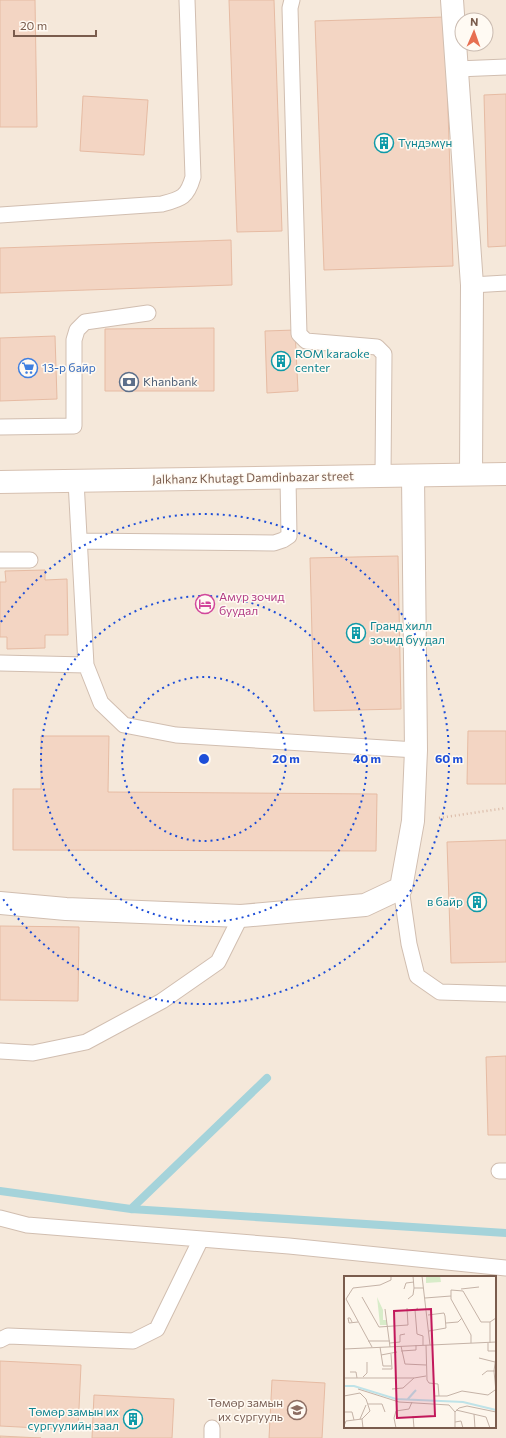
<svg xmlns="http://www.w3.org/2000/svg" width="506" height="1438" font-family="Commissioner,sans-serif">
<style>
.residential{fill:#f5e8da;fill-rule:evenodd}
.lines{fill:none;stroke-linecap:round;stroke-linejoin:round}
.stream{stroke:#a5d3da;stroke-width:8}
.building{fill:#f3d5c3;stroke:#e6bba3}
.lane-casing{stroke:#d1beb0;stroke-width:17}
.street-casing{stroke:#d1beb0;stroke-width:24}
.secondary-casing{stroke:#d6c0b0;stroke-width:24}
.path{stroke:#d9b8a5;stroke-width:2.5;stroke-dasharray:1 3;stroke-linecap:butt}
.lane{stroke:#fff;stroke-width:15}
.street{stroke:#fff;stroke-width:22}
.secondary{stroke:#fff;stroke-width:22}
.ring{fill:none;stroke:#1d4ed8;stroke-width:2;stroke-dasharray:2 4}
.labels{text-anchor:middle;stroke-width:3;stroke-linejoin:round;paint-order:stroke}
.culture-label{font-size:12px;fill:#0d838f;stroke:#fffaf3;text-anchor:start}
.shop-label{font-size:12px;fill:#366cbe;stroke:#fffaf3;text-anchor:start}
.service-label{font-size:12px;fill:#4e5e75;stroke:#fffaf3;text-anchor:start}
.street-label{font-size:12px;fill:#7a5c4d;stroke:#fffaf3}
.hotel-label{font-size:12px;fill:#b23c85;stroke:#fffaf3;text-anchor:start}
.education-label{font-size:12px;fill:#785e54;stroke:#fffaf3;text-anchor:end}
.inset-river{fill:none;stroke:#bfe3e8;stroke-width:2}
.inset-road{fill:none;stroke:#c5b3a7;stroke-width:1}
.view{fill:#c2185b;fill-opacity:0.15;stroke:#c2185b;stroke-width:2}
.inset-edge{fill:none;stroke:#7a5c4d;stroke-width:2}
.centre{fill:#1d4ed8;stroke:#fffaf3;stroke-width:2}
.ring-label{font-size:12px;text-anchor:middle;font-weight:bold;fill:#1d4ed8;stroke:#fffaf3;stroke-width:3;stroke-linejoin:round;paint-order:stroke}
</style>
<rect width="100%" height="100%" fill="#fdf6ec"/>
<!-- residential -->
<path class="residential" d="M 0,0 L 506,0 L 506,1438 L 0,1438 ZM 462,20 L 486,20 L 486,44 L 462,44 ZM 345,1277 L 495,1277 L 495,1427 L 345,1427 Z"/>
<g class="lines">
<!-- stream -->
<path class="stream" d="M 0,1191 L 131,1209 L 506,1233
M 131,1209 L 267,1078"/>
</g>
<!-- building -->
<path class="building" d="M 0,0 L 35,0 L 37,127 L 0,127 Z
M 229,0 L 274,0 L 282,231 L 237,232 Z
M 445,17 L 453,266 L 324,270 L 315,21 Z
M 506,94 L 506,246 L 488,247 L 484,95 Z
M 83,96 L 148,100 L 144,155 L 80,151 Z
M 231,240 L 232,285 L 0,293 L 0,248 Z
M 214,328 L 214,391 L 105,391 L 105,329 Z
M 295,330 L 298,391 L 267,393 L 265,331 Z
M 55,336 L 57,399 L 0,401 L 0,338 Z
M 398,556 L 401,709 L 314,711 L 310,558 Z
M 45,570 L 45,580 L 67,579 L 68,635 L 45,635 L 45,648 L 7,649 L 7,637 L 0,637 L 0,582 L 6,582 L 5,571 Z
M 468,731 L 506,731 L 506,784 L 467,784 Z
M 41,736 L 109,736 L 108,792 L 377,794 L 376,851 L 13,850 L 13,789 L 41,789 Z
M 506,840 L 506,962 L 451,963 L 447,842 Z
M 0,926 L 79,927 L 78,1001 L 0,1000 Z
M 506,1056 L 506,1135 L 488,1135 L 486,1057 Z
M 0,1361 L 81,1365 L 78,1430 L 0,1426 Z
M 272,1380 L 325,1383 L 322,1438 L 269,1438 Z
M 94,1395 L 174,1399 L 172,1438 L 92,1438 Z
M 0,1436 L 41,1438 L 0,1438 Z"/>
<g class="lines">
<defs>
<path id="lane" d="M 292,0 L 290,8 L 299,334 L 306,341 L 377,347 L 384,354 L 383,476
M 457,69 L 506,67
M 0,215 L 162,204 C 181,199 187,198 193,177 L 187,0
M 472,285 L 506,283
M 0,427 L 74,426 L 74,340 L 77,330 L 85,322 L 148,313
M 76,481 L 86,665 L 101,703 L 124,725 L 176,735 L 416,750
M 79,541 L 274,543 L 283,540 L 289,536 L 288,478
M 0,560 L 30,560
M 0,663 L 86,665
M 401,888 L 409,944 L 417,976 L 440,992 L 506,994
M 0,1051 L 33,1053 L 86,1042 L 162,1001 L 218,962 L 241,916
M 499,1171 L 506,1171
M 0,1218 L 27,1225 L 289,1246 L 506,1268
M 0,1340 L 8,1336 L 133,1341 L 157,1329 L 201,1239
M 212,1438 L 212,1428"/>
<path id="street" d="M 452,0 L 472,285 L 471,474
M 0,903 L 66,909 L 241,916 L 365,905 L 401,888 L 413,821 L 416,750 L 413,476"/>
<path id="secondary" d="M 0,482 L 506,474"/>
</defs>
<!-- lane casing -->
<use href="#lane" class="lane-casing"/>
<!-- street casing -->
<use href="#street" class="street-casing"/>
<!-- secondary casing -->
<use href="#secondary" class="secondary-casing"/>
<!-- path -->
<path class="path" d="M 439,818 L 506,808"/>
<!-- lane -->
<use href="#lane" class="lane"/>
<!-- street -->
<use href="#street" class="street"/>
<!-- secondary -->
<use href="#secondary" class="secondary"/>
</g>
<!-- distance rings -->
<g class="ring">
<circle cx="204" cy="759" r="82"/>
<circle cx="204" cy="759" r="163"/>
<path d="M1 622A245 245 0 1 1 1 896"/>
</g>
<!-- icons -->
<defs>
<symbol id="building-ring" viewBox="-11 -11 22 22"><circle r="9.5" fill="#fffaf3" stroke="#0f9aa8" stroke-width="1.5"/><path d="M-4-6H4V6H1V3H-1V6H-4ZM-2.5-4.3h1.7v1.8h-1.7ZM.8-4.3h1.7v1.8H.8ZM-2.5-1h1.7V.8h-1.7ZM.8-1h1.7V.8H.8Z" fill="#0f9aa8"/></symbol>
<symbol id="supermarket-ring" viewBox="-11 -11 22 22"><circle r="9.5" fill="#fffaf3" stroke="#3f7fe0" stroke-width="1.5"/><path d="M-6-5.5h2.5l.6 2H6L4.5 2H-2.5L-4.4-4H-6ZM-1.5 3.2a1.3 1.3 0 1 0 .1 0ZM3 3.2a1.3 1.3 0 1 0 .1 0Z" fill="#3f7fe0"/></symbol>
<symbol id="bank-ring" viewBox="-11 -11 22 22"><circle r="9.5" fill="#fffaf3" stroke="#5c6f8a" stroke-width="1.5"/><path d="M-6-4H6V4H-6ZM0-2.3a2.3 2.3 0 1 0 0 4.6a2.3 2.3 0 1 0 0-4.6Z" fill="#5c6f8a"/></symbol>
<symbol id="hotel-ring" viewBox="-11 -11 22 22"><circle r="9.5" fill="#fffaf3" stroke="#d1479c" stroke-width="1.5"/><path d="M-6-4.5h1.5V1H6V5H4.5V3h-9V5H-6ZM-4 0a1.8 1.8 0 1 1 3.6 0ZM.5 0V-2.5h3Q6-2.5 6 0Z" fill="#d1479c"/></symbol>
<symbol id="university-ring" viewBox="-11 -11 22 22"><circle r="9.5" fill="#fffaf3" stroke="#8d6e63" stroke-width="1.5"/><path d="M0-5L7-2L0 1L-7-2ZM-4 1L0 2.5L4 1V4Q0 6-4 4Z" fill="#8d6e63"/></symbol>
</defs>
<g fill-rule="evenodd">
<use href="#building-ring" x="373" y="132" width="22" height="22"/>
<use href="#building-ring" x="270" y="350" width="22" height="22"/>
<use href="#supermarket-ring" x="17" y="357" width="22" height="22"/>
<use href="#bank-ring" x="118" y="371" width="22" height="22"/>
<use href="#hotel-ring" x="194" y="593" width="22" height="22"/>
<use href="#building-ring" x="345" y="622" width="22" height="22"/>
<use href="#building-ring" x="466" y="891" width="22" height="22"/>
<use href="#university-ring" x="286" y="1399" width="22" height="22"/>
<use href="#building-ring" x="122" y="1408" width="22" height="22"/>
</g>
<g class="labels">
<!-- culture labels -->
<g class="culture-label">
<text x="398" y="147">Түндэмүн</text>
<text x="295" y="358">ROM karaoke<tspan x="295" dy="14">center</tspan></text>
<text x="370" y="630">Гранд хилл<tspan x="370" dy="14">зочид буудал</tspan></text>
<text x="463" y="906" text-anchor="end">в байр</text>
<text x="119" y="1416" text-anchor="end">Төмөр замын их<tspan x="119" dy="14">сургуулийн заал</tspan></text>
</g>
<!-- shop labels -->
<g class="shop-label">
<text x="42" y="372">13-р байр</text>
</g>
<!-- service labels -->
<g class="service-label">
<text x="143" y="386">Khanbank</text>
</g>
<!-- street labels -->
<g class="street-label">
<text transform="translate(253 478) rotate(-1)" y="4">Jalkhanz Khutagt Damdinbazar street</text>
</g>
<!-- hotel labels -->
<g class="hotel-label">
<text x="219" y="601">Амур зочид<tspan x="219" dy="14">буудал</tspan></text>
</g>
<!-- education labels -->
<g class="education-label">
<text x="283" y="1407">Төмөр замын<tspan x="283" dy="14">их сургууль</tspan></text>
</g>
</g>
<!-- overview -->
<g transform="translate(344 1276)">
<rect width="152" height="152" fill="#fdf6ec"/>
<path d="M 82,0 L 96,0 L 97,6 L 82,7 ZM 33,21 L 39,34 L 39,44 L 43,44 L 43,49 L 36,49 Z" fill="#d8ecc9"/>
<path class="inset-river" d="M 0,110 L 10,110 L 52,123 L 119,126 L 152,134M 63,124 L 72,114"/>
<path class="inset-road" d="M 69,0 L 70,12 L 79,12M 78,0 L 86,69M 60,13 L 62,7 L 70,6M 117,13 L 135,11M 18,21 L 35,51 L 64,49 L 63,32M 81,22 L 107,20M 64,23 L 69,19 L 70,12M 74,32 L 71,34 L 73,58 L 79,60 L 79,69M 41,33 L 46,71M 84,39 L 100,37 L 101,40 L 102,52 L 85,55M 8,46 L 6,42 L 4,42 L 5,47 L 14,46M 146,46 L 146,67M 102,47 L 114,46 L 118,42M 24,65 L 46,65M 46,67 L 56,66 L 56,59 L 61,58M 127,67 L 127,59 L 107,23 L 107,14 L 119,15 L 137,46 L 146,46 L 152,42M 144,67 L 144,75 L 152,75M 82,69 L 83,104 L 85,107 L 94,108 L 95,120M 57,70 L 61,88 L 82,89M 28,71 L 2,23 L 9,12 L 36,9 L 47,4 L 47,0M 36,71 L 39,90 L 47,90M 0,73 L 152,66M 57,75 L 72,74 L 72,69M 37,79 L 53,76M 152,80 L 150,95 L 152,116M 135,82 L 151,86M 38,93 L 48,93 L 47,78M 6,96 L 12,96 L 13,102M 138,99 L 143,95 L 152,95M 19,101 L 23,97 L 23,86M 0,102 L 70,102 L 82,100M 14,113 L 55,126 L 105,129 L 111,136M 48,113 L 59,112 L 70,102M 0,120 L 16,117 L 22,123 L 26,135 L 18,143 L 19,152M 90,120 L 103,120 L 118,115 L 144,119 L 151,114M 24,128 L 38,128 L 41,136M 112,134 L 142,141 L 146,152M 0,136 L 8,136 L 10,144M 130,138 L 131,152M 69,140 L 70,152M 16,143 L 22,129M 111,146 L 117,145 L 119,152M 0,150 L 2,145 L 18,143M 52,152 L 50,142 L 52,135 L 65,133 L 68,126M 111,152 L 111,136 L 115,132 L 123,130 L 152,136"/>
<path class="view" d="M 87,33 L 91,140 L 53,142 L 50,35 Z"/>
<rect width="152" height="152" class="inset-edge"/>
</g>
<circle cx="204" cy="759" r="6" class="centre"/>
<g class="ring-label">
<text x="286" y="763">20 m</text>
<text x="367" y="763">40 m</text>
<text x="449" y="763">60 m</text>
</g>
<!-- north arrow -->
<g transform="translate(474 32) rotate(2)"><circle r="19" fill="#fffaf3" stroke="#cabbb1"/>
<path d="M0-3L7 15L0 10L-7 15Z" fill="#e76f51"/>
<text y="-6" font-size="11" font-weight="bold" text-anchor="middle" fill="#7a5c4d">N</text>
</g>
<!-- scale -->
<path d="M14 30v6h82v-6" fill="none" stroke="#7a5c4d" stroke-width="2"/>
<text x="20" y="30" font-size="12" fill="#7a5c4d" stroke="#fffaf3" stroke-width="3" paint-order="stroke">20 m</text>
</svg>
